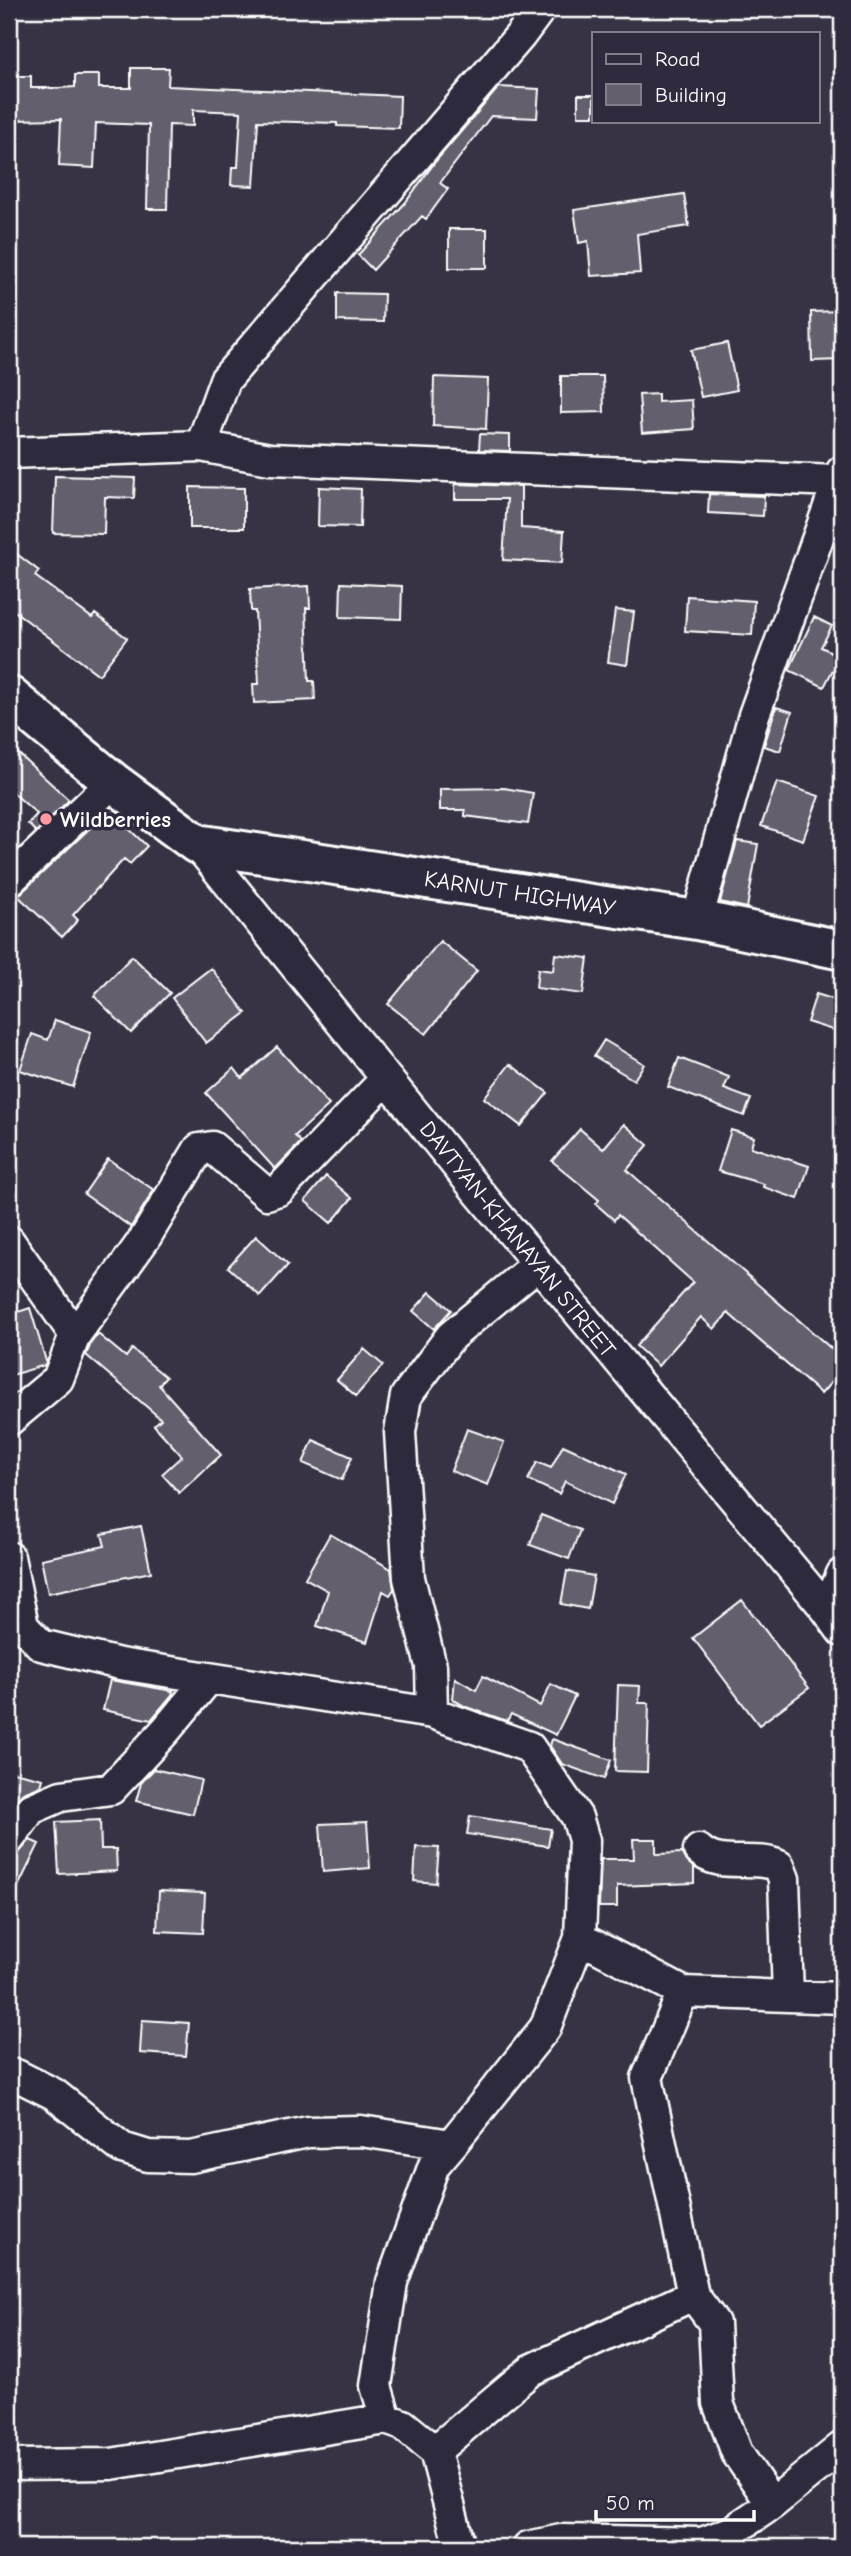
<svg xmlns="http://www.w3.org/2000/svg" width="851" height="2556" font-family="'Comic Neue',sans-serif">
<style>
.building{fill:#635f6d;stroke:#fff;stroke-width:2}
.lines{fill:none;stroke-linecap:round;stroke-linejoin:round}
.minor-casing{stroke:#fff;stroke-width:35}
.major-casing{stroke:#fff;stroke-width:44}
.minor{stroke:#2f2a3d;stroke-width:30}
.major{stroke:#2f2a3d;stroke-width:38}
.poi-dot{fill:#ff9aa2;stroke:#2f2a3d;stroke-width:2.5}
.labels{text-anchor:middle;stroke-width:7;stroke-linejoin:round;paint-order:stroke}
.poi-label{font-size:23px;font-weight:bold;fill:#fff;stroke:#2f2a3d;text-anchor:start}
.street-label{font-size:23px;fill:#fff;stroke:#2f2a3d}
</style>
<rect width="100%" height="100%" fill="#373345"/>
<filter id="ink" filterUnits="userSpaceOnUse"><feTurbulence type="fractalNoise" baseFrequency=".0143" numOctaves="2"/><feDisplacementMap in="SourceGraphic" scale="14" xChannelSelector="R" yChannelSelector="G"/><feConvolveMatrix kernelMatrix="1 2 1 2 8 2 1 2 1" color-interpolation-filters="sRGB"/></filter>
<g filter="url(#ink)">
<!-- building -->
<path class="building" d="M 131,68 L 169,68 L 168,86 L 400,96 L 399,128 L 337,126 L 337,123 L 258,121 L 254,186 L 231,185 L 232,167 L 238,167 L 241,112 L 193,110 L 193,126 L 169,125 L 167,209 L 147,209 L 149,125 L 96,123 L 94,168 L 59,166 L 61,119 L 11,120 L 9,76 L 31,76 L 31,88 L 58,88 L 75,87 L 75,75 L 99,75 L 99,88 L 131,88 Z
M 499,87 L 539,89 L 537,118 L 491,116 L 440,183 L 448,189 L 426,219 L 422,216 L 373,270 L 358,255 L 405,203 L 435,162 Z
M 578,95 L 594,95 L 594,116 L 578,116 Z
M 684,194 L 689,226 L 637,234 L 640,273 L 591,276 L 588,241 L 579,243 L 574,210 Z
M 449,229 L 487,229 L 487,268 L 449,268 Z
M 337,293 L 384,294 L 383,322 L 337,321 Z
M 842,311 L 842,360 L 812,361 L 811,312 Z
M 727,343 L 737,390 L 701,397 L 691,350 Z
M 561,376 L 603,376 L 604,412 L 561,413 Z
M 434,377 L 488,379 L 486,429 L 433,426 Z
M 658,394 L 658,402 L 692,400 L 694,429 L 642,433 L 639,395 Z
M 480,434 L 510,435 L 510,451 L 479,450 Z
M 55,476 L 135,478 L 134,498 L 105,497 L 104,534 L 53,533 Z
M 455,484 L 521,486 L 521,528 L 564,531 L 562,563 L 503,560 L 507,499 L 455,499 Z
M 190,487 L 244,488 L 244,528 L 190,528 Z
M 319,487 L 361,489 L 360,527 L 318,526 Z
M 709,494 L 764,496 L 763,516 L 708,513 Z
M 9,548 L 39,571 L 35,576 L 92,618 L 95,614 L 127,638 L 99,675 L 9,607 Z
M 341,583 L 402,586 L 401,619 L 340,617 Z
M 309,586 L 310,608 L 306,608 L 309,681 L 314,681 L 315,700 L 254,703 L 253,684 L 259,684 L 255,611 L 251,611 L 250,589 Z
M 687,596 L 754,601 L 752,635 L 685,631 Z
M 615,610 L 634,612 L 627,665 L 608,662 Z
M 814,617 L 832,626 L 821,647 L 840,656 L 824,687 L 789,670 Z
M 776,707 L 792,712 L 780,751 L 764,746 Z
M 9,745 L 69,800 L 36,832 L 28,824 L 37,814 L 9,789 Z
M 777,782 L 819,796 L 803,840 L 761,826 Z
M 504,788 L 533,793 L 528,824 L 465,816 L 465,810 L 440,810 L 440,789 Z
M 109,810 L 147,846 L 130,864 L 124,859 L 73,915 L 78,920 L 62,937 L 18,896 Z
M 737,841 L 758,844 L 747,908 L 720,902 Z
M 440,941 L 477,971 L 426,1034 L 388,1004 Z
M 555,954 L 588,958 L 583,994 L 536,988 L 538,969 L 553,971 Z
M 132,956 L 170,993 L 131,1033 L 94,996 Z
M 211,968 L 246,1013 L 206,1043 L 172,998 Z
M 816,994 L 842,1002 L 842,1033 L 807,1022 Z
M 55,1020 L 91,1032 L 73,1087 L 20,1070 L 32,1034 L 48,1040 Z
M 604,1040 L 644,1064 L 634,1080 L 594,1056 Z
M 277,1047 L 329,1105 L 295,1136 L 301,1142 L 275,1169 L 206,1093 L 234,1068 L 242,1078 Z
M 679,1058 L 729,1077 L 724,1089 L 751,1099 L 744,1116 L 668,1087 Z
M 510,1064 L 548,1093 L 521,1126 L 484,1098 Z
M 624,1124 L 648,1145 L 627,1170 L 842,1358 L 842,1370 L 821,1394 L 728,1313 L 714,1329 L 701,1317 L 658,1366 L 636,1346 L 693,1282 L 618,1215 L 614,1220 L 596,1204 L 599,1200 L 552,1161 L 580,1129 L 603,1149 Z
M 731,1130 L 754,1137 L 751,1147 L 809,1166 L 798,1199 L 763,1187 L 764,1184 L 718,1171 Z
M 108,1159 L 154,1190 L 131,1227 L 84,1194 Z
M 326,1176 L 352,1198 L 331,1223 L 305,1201 Z
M 256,1236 L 288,1265 L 260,1296 L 228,1267 Z
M 430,1292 L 451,1310 L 434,1329 L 413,1311 Z
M 30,1308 L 46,1361 L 45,1365 L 9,1376 L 9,1315 Z
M 98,1334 L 126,1357 L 132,1349 L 166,1377 L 159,1385 L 221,1455 L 179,1493 L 162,1474 L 182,1456 L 154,1425 L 161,1419 L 86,1355 L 91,1343 Z
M 364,1349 L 383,1365 L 356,1396 L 337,1380 Z
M 467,1429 L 504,1442 L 488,1485 L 451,1471 Z
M 313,1440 L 352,1457 L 342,1480 L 303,1463 Z
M 563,1445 L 626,1474 L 612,1504 L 565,1481 L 559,1494 L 528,1480 L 537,1462 L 551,1468 Z
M 541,1515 L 580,1530 L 569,1559 L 530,1545 Z
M 141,1526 L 151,1572 L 48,1593 L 41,1559 L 105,1546 L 102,1534 Z
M 330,1534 L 391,1569 L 394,1589 L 390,1595 L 383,1591 L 367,1642 L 317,1626 L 328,1591 L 305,1578 Z
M 567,1571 L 594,1576 L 588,1609 L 561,1604 Z
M 742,1600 L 809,1688 L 759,1725 L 693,1638 Z
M 483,1676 L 540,1706 L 551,1684 L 575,1696 L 556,1735 L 511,1714 L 507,1721 L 466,1707 L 453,1699 L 455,1678 L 476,1690 Z
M 110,1680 L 173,1691 L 172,1695 L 151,1720 L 103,1710 Z
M 618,1685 L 640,1686 L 639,1703 L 649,1703 L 647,1772 L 615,1771 Z
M 552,1739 L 611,1760 L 604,1779 L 562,1764 L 550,1746 Z
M 154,1769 L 201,1780 L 193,1814 L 136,1801 L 141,1783 Z
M 9,1771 L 43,1779 L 41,1786 L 23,1793 L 15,1801 L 9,1800 Z
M 470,1816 L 551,1829 L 548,1846 L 467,1834 Z
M 100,1820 L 101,1849 L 116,1849 L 117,1871 L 59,1874 L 56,1822 Z
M 367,1822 L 370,1868 L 323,1872 L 320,1824 Z
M 633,1839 L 656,1839 L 656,1854 L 682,1853 L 684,1858 L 694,1868 L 694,1883 L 617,1886 L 617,1907 L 599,1907 L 601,1859 L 634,1859 Z
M 30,1840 L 39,1844 L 9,1905 L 9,1856 L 17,1855 Z
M 416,1847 L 439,1848 L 436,1883 L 414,1881 Z
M 159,1891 L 205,1893 L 203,1933 L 157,1931 Z
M 142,2020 L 189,2023 L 186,2056 L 140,2053 Z"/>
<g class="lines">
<defs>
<path id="minor" d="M 201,446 L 225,380 L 520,36 L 540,9
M 9,453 L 201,446 L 270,459 L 837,481 L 842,479
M 197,844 L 475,1188 L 827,1610 L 842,1631
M 9,881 L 113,782
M 697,920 L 754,715 L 842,471
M 9,1241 L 75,1335
M 9,1420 L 58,1379 L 75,1335 L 145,1238 L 199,1149 L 212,1147 L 267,1194 L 279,1190 L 386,1079
M 9,1557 L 23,1626 L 41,1645 L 120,1664 L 432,1713 L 529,1747 L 577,1817 L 584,1840 L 580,1938 L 545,2028 L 451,2145 L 361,2131 L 308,2132 L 191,2157 L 148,2156 L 122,2148 L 54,2094 L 16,2075 L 9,2075
M 827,1610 L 842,1574
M 432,1713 L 431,1666 L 409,1578 L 400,1432 L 406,1396 L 451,1336 L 538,1264
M 9,1839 L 31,1809 L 61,1796 L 111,1789 L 166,1730 L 209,1678
M 699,1850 C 720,1870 755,1854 779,1866 L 784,1879 L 788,1996
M 580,1938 L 683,1992 L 842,1998
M 683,1992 L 647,2078 L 693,2295 L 714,2323 L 718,2403 L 737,2453 L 772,2504
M 451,2145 L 434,2165 L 392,2282 L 376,2386 L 386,2419 L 403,2425 L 435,2451 L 460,2547
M 435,2451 L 531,2370 L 693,2295
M 9,2465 L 111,2464 L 386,2419
M 528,2547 L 561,2540 L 702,2543 L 731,2532 L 772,2504 L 842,2447"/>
<path id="major" d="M 9,696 L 113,782 L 197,844 L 697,920 L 842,950"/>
</defs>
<!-- minor casing -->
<use href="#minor" class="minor-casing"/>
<!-- major casing -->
<use href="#major" class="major-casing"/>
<!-- minor -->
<use href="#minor" class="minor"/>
<!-- major -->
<use href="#major" class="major"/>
</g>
</g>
<!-- markers -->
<circle class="poi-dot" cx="46" cy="819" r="7"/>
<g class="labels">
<!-- poi labels -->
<g class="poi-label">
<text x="60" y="827">Wildberries</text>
</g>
<!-- street labels -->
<g class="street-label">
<text transform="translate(520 893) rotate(9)" y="8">KARNUT HIGHWAY</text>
<text transform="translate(518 1239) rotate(51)" y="8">DAVTYAN-KHANAYAN STREET</text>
</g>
</g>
<!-- margin -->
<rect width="851" height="2556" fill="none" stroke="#2f2a3d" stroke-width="35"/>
<rect x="18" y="18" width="816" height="2521" fill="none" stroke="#fff" stroke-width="2.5" filter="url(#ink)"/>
<!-- legend -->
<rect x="592" y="32" width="228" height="91" fill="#2f2a3d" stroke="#827f8b" stroke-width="2"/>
<rect x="606" y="54" width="35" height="10" fill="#2f2a3d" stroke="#827f8b" stroke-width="2"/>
<text x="655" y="66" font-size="21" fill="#ffffff">Road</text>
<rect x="606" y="84" width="35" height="21" fill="#635f6d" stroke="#827f8b" stroke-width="2"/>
<text x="655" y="102" font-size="21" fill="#ffffff">Building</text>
<!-- scale -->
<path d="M596 2510v10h158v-10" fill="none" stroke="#ffffff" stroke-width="3.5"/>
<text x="606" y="2510" font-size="21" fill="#ffffff" stroke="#2f2a3d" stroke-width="5" paint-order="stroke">50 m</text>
</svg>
